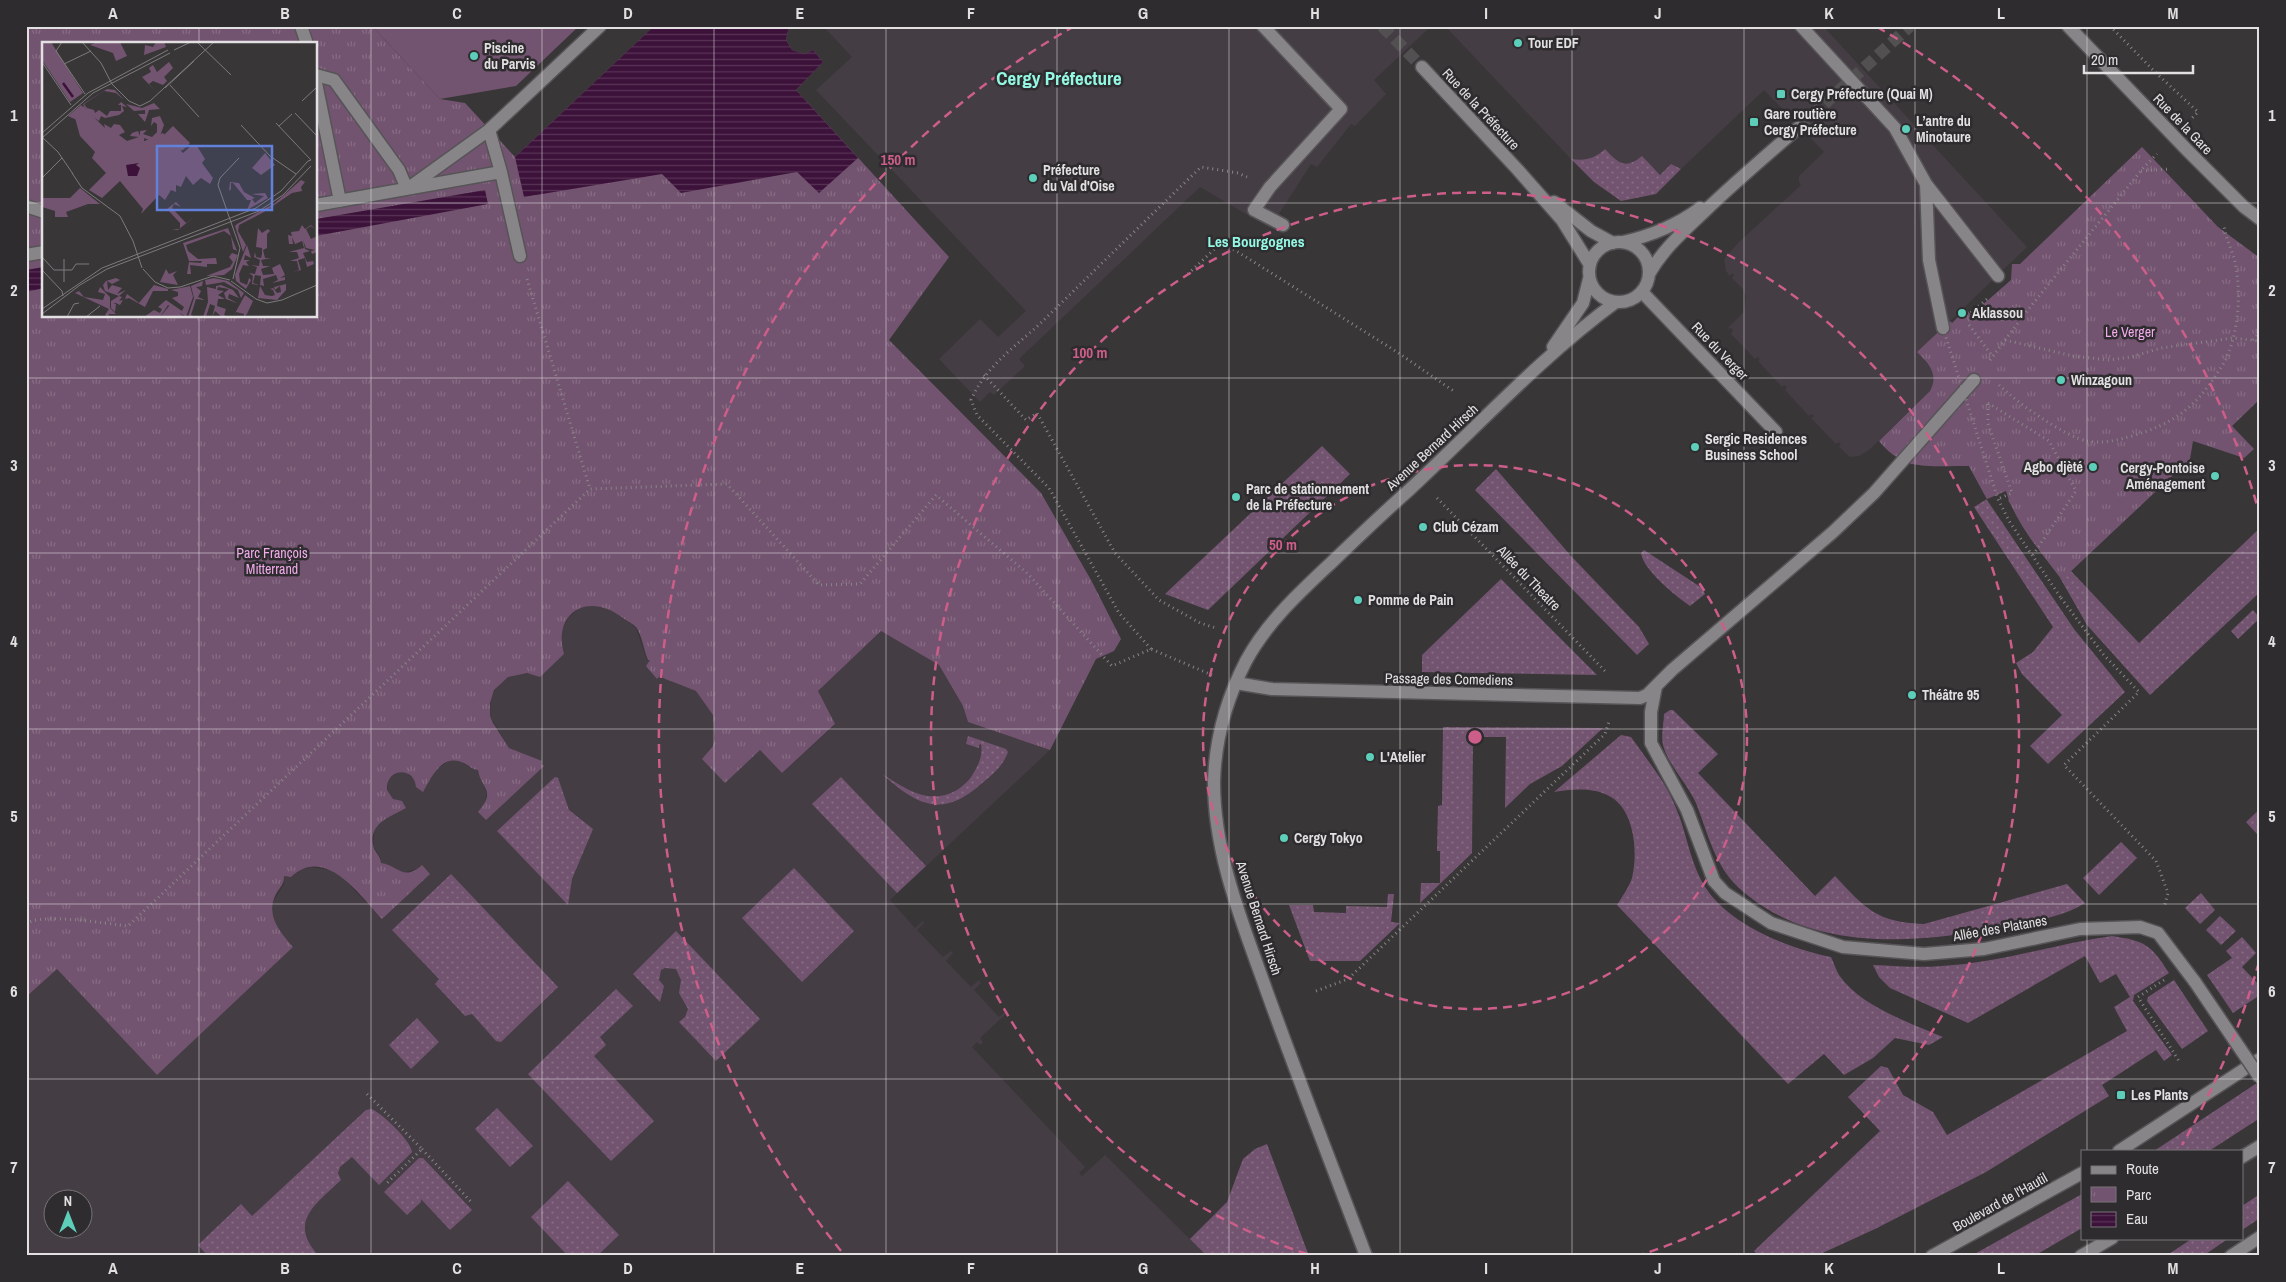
<svg xmlns="http://www.w3.org/2000/svg" width="2286" height="1282" font-family="'Archivo Narrow',sans-serif">
<style>
.built{fill:#443d44;fill-rule:evenodd}
.grass{fill:url(#grass-dots)}
.park{fill:url(#park-tufts);fill-rule:evenodd}
.garden{fill:#735470}
.water{fill:url(#water-rules)}
.lines{fill:none;stroke-linecap:round;stroke-linejoin:round}
.minor-tunnel{stroke:#525051;stroke-width:12;stroke-dasharray:12 6;stroke-linecap:butt}
.service-casing{stroke:#565456;stroke-width:15}
.pedestrian-casing{stroke:#565456;stroke-width:15}
.minor-casing{stroke:#565456;stroke-width:15}
.secondary-casing{stroke:#565456;stroke-width:15}
.path{stroke:#888587;stroke-width:3;stroke-dasharray:1 4;stroke-linecap:butt}
.service{stroke:#888588;stroke-width:12}
.pedestrian{stroke:#888588;stroke-width:12}
.minor{stroke:#888588;stroke-width:12}
.secondary{stroke:#888588;stroke-width:12}
.pedestrian-bridge-casing{stroke:#565456;stroke-width:15;stroke-linecap:butt}
.path-bridge{stroke:#888587;stroke-width:3;stroke-dasharray:1 4;stroke-linecap:butt}
.pedestrian-bridge{stroke:#888588;stroke-width:12}
.grid{fill:none;stroke:#e2e0e1;stroke-width:1;stroke-opacity:0.55}
.ring{fill:none;stroke:#cd5e8a;stroke-width:2.5;stroke-dasharray:9 6}
.poi-dot{fill:#5dceb9;stroke:#2e2c2e;stroke-width:2}
.labels{text-anchor:middle;stroke-width:5;stroke-linejoin:round;paint-order:stroke}
.poi-label{font-size:14px;font-weight:bold;fill:#e2e0e1;stroke:#2e2c2e;text-anchor:start}
.street-label{font-size:14px;fill:#e2e0e1;stroke:#2e2c2e}
.park-label{font-size:14px;fill:#f2abec;stroke:#2e2c2e}
.neighbourhood-label{font-size:15px;font-weight:bold;fill:#94f9e4;stroke:#2e2c2e}
.district-label{font-size:19px;font-weight:bold;fill:#94f9e4;stroke:#2e2c2e}
.inset-river{fill:none;stroke:#3c123a;stroke-width:2.5}
.inset-road{fill:none;stroke:#7d7a7c;stroke-width:1}
.view{fill:#6281db;fill-opacity:0.15;stroke:#6281db;stroke-width:2.5}
.inset-edge{fill:none;stroke:#e2e0e1;stroke-width:2.5}
.centre{fill:#cd5e8a;stroke:#2e2c2e;stroke-width:2.5}
.ring-label{font-size:15px;text-anchor:middle;font-weight:bold;fill:#cd5e8a;stroke:#2e2c2e;stroke-width:5;stroke-linejoin:round;paint-order:stroke}
.neatline{fill:none;stroke:#e2e0e1;stroke-width:2}
.grid-label{font-size:16px;text-anchor:middle;font-weight:bold;fill:#e2e0e1}
</style>
<defs>
<pattern id="grass-dots" width="8" height="8" patternUnits="userSpaceOnUse" patternTransform="scale(1.25)"><rect width="8" height="8" fill="#735470"/><path d="M2 2h.1M6 6h.1" fill="none" stroke="#876c84" stroke-width="1.8" stroke-linecap="round"/></pattern>
<pattern id="park-tufts" width="24" height="20" patternUnits="userSpaceOnUse" patternTransform="scale(1.25)"><rect width="24" height="20" fill="#735470"/><path d="M3 7l-1-3M5 7V3M7 7l1-3M15 17l-1-3M17 17v-4M19 17l1-3" fill="none" stroke="#876c84"/></pattern>
<pattern id="water-rules" width="6" height="5" patternUnits="userSpaceOnUse" patternTransform="scale(1.25)"><rect width="6" height="5" fill="#3c123a"/><path d="M0 2.5h6" fill="none" stroke="#583456"/></pattern>
</defs>
<rect width="100%" height="100%" fill="#393638"/>
<!-- built -->
<path class="built" d="M 823,26 L 1431,26 L 1374,80 L 1386,94 L 1355,126 L 1351,124 L 1317,167 L 1311,164 L 1270,228 L 1200,187 L 1019,359 L 1025,366 L 994,395 L 990,392 L 980,402 L 939,359 L 980,319 L 998,337 L 1026,311 L 816,90 L 852,57 Z
M 1445,26 L 1823,26 L 2027,247 L 1918,352 L 1933,371 L 1934,381 L 1930,391 L 1869,450 L 1859,456 L 1850,457 L 1839,447 L 1841,445 L 1839,442 L 1836,444 L 1811,418 L 1814,416 L 1811,414 L 1809,416 L 1785,390 L 1787,387 L 1784,385 L 1782,387 L 1758,361 L 1760,360 L 1758,357 L 1755,359 L 1731,334 L 1733,331 L 1731,328 L 1727,329 L 1744,312 L 1746,297 L 1743,289 L 1732,278 L 1734,275 L 1732,273 L 1730,276 L 1726,271 L 1724,259 L 1739,242 L 1801,185 L 1799,182 L 1799,176 L 1824,152 L 1764,90 L 1681,169 L 1675,167 L 1660,175 L 1642,157 L 1627,165 L 1615,160 L 1605,149 L 1597,156 L 1585,161 L 1571,159 Z
M 590,605 L 604,606 L 612,609 L 636,628 L 647,660 L 650,660 L 658,679 L 662,674 L 663,678 L 696,691 L 713,715 L 716,731 L 713,746 L 702,759 L 760,750 L 782,773 L 835,725 L 818,691 L 881,631 L 939,665 L 963,706 L 968,722 L 1050,750 L 890,900 L 915,928 L 923,921 L 924,923 L 917,930 L 943,957 L 951,951 L 953,953 L 946,961 L 971,987 L 979,980 L 981,983 L 974,990 L 999,1017 L 1007,1010 L 1008,1012 L 980,1038 L 983,1042 L 980,1045 L 977,1042 L 972,1047 L 1085,1167 L 1079,1173 L 1082,1176 L 1105,1155 L 1207,1256 L 26,1256 L 26,997 L 57,968 L 157,1075 L 293,947 L 278,930 L 272,913 L 273,902 L 284,884 L 284,876 L 291,877 L 301,870 L 310,867 L 331,870 L 341,876 L 382,919 L 417,869 L 402,873 L 393,870 L 385,864 L 381,863 L 381,858 L 373,846 L 374,830 L 398,801 L 393,799 L 387,790 L 388,779 L 399,772 L 406,772 L 416,781 L 416,787 L 423,791 L 437,769 L 450,760 L 459,761 L 478,770 L 487,794 L 484,805 L 541,764 L 541,761 L 509,748 L 490,716 L 491,697 L 498,685 L 508,677 L 520,673 L 533,674 L 561,643 L 562,630 L 569,617 L 578,609 ZM 52,1200 L 82,1200 L 82,1230 L 52,1230 Z"/>
<!-- grass -->
<path class="grass" d="M 1605,149 C 1618,163 1625,170 1642,156 L 1660,175 L 1671,164 L 1681,169 L 1656,194 L 1621,201 L 1594,182 L 1571,159 C 1586,161 1594,159 1605,149 Z
M 1959,407 L 1987,500 L 2074,629 L 2125,692 L 2048,764 L 2030,746 L 2062,715 L 2022,674 L 2016,663 L 2033,652 L 2053,627 L 1974,507 L 1987,499 L 1969,466 L 1910,464 Z
M 1322,446 L 1350,474 L 1208,610 L 1165,594 Z
M 2190,459 L 2071,571 L 2139,643 L 2260,528 L 2260,592 L 2150,695 L 2087,625 L 2059,576 L 2031,539 L 2008,500 L 2020,492 Z
M 1496,469 L 1571,556 L 1639,627 L 1649,644 L 1637,655 L 1475,490 Z
M 1644,550 L 1702,588 L 1705,594 L 1690,606 C 1677,597 1643,570 1641,553 Z
M 1501,579 L 1597,675 L 1422,672 L 1422,655 Z
M 2253,610 L 2260,618 L 2238,639 L 2231,631 Z
M 1670,710 L 1673,710 L 1718,754 L 1698,773 L 1815,896 L 1835,876 C 1866,909 1876,922 1924,924 L 2067,884 L 2085,903 C 2061,918 2029,922 2002,927 C 1914,944 1809,953 1738,887 C 1714,864 1708,833 1696,803 C 1688,785 1669,765 1664,748 C 1660,738 1664,724 1664,714 Z
M 1443,727 L 1603,728 L 1562,766 L 1530,784 L 1505,808 L 1506,737 L 1473,737 L 1472,853 L 1420,903 L 1421,883 L 1440,883 L 1440,851 L 1437,851 L 1438,806 L 1442,805 Z
M 1621,735 L 1631,737 C 1647,760 1666,782 1676,808 C 1686,831 1689,857 1701,880 C 1723,923 1787,948 1831,957 C 1834,963 1836,970 1839,975 C 1860,1006 1910,1023 1943,1037 L 1929,1045 L 1895,1038 L 1873,1058 L 1844,1075 L 1824,1054 L 1788,1084 L 1617,905 C 1622,897 1629,887 1632,878 C 1638,854 1635,811 1611,797 C 1594,787 1573,789 1554,792 Z
M 968,736 L 1006,749 L 1008,752 C 1003,766 992,775 981,784 C 942,819 917,805 882,774 C 906,789 929,806 957,790 C 964,785 969,781 973,774 C 979,764 983,755 981,744 L 979,745 L 979,748 L 966,744 Z
M 555,777 L 558,778 L 569,810 L 593,829 L 572,879 L 568,905 L 497,831 Z
M 841,777 L 926,866 L 897,893 L 812,804 Z
M 2260,809 L 2260,832 L 2257,834 L 2246,822 Z
M 2121,842 L 2137,858 L 2099,895 L 2083,878 Z
M 794,868 L 854,931 L 802,982 L 742,918 Z
M 451,874 L 558,987 L 501,1042 L 496,1041 L 472,1014 L 465,1016 L 435,984 L 439,979 L 392,930 Z
M 2201,893 L 2215,910 L 2200,924 L 2185,908 Z
M 1388,894 L 1394,894 L 1391,922 L 1400,923 L 1360,961 L 1310,961 L 1289,905 L 1313,905 L 1314,912 L 1346,913 L 1346,906 L 1387,907 Z
M 2220,916 L 2236,931 L 2221,945 L 2206,930 Z
M 676,931 L 760,1019 L 716,1061 L 679,1022 L 685,1017 L 688,1009 L 679,993 L 681,980 L 676,969 L 665,968 L 661,970 L 659,980 L 664,986 L 660,1002 L 633,974 Z
M 2112,936 C 2146,941 2151,945 2169,973 L 2134,995 L 2133,1001 L 2172,1055 L 2164,1061 L 2156,1050 L 2102,1085 L 2109,1096 L 1986,1172 L 1875,1229 L 1816,1256 L 1758,1256 L 1754,1251 L 1880,1131 L 1848,1097 L 1881,1066 L 1888,1068 L 1903,1095 L 1933,1112 L 1947,1135 L 2127,1031 L 2114,1007 L 2130,997 L 2116,974 L 2100,983 L 2085,956 L 1968,1023 L 1890,988 L 1879,977 L 1873,965 C 1896,966 1919,968 1942,966 C 1999,963 2055,944 2112,936 Z
M 2242,937 L 2256,953 L 2242,967 L 2260,986 L 2260,995 L 2233,1013 L 2207,975 L 2232,958 L 2226,951 Z
M 2174,980 L 2208,1031 L 2182,1049 L 2147,1001 L 2148,997 Z
M 616,989 L 633,1006 L 600,1037 L 606,1045 L 594,1056 L 654,1121 L 611,1161 L 528,1074 Z
M 417,1018 L 439,1042 L 411,1069 L 389,1045 Z
M 2260,1081 L 2260,1118 L 2209,1151 L 2154,1151 Z
M 497,1108 L 533,1146 L 510,1167 L 475,1129 Z
M 371,1109 C 381,1112 412,1142 412,1152 L 379,1185 L 352,1157 L 340,1167 L 338,1173 L 341,1180 C 316,1204 287,1222 319,1256 L 208,1256 L 198,1245 L 241,1204 L 252,1216 L 366,1110 Z
M 1267,1144 L 1309,1256 L 1207,1256 L 1190,1239 L 1227,1202 L 1243,1159 L 1255,1149 Z
M 419,1158 L 423,1158 L 472,1210 L 450,1230 L 421,1199 L 421,1202 L 407,1215 L 384,1192 Z
M 568,1181 L 619,1235 L 597,1256 L 568,1256 L 531,1217 Z
M 2082,1194 L 2082,1228 L 2034,1256 L 1971,1256 Z
M 2260,1194 L 2260,1218 L 2242,1230 L 2242,1206 Z
M 2193,1238 L 2229,1238 L 2203,1256 L 2166,1256 Z"/>
<!-- park -->
<path class="park" d="M 26,26 L 372,26 L 440,99 L 465,103 L 515,157 L 654,26 L 789,26 L 786,40 L 792,50 L 805,54 L 813,50 L 823,62 L 796,90 L 949,257 L 889,340 L 1041,493 L 1091,580 L 1121,639 L 1114,651 L 1096,659 L 1050,750 L 968,722 L 963,706 L 939,665 L 881,631 L 818,691 L 835,724 L 782,773 L 760,750 L 725,783 L 702,759 L 713,746 L 715,738 L 713,715 L 696,691 L 663,678 L 662,674 L 657,679 L 646,666 L 650,660 L 648,660 C 644,651 642,635 636,627 C 633,624 627,621 623,618 C 589,591 552,612 564,654 L 540,677 L 527,673 L 508,677 L 494,690 L 490,703 L 490,716 L 493,723 L 509,748 L 542,761 L 541,764 L 544,766 L 486,820 L 478,812 C 497,790 481,789 478,770 C 473,770 470,766 464,763 C 442,753 433,775 423,792 L 416,787 C 414,765 385,769 387,790 L 393,799 L 402,801 L 406,808 C 390,817 369,823 373,845 C 374,852 381,856 381,863 C 397,865 404,882 422,865 L 430,874 L 382,919 C 361,897 326,844 291,877 L 284,876 C 284,885 280,887 276,894 C 265,915 280,932 293,947 L 157,1075 L 57,969 L 26,997 ZM 44,44 L 316,44 L 316,316 L 44,316 Z
M 2142,147 L 2218,227 L 2260,258 L 2260,399 L 2232,426 L 2254,449 L 2244,458 L 2193,441 L 2190,459 L 2071,571 L 2059,576 C 2039,550 2015,522 2006,491 L 1987,499 L 1969,466 C 1931,465 1905,473 1879,441 L 1930,391 C 1939,374 1929,364 1917,352 L 1950,321 L 1952,323 L 1966,309 L 1971,315 L 2011,280 L 2012,264 L 2020,264 Z"/>
<!-- garden -->
<path class="garden" d="M 372,26 L 579,26 L 516,86 L 440,99 Z"/>
<!-- water -->
<path class="water" d="M 654,26 L 789,26 L 786,40 L 792,50 L 805,54 L 813,50 L 823,62 L 796,90 L 858,158 L 819,193 L 797,172 L 681,193 L 662,174 L 524,197 L 515,157 Z
M 485,190 L 488,204 L 316,236 L 316,219 Z
M 44,267 L 44,288 L 26,292 L 26,270 Z"/>
<g class="lines">
<!-- minor-tunnel -->
<path class="minor-tunnel" d="M 1382,26 L 1422,67
M 1798,128 L 1910,26"/>
<defs>
<path id="service" d="M 1642,292 L 1776,432
M 2231,1256 L 2260,1237"/>
<path id="pedestrian" d="M 301,26 L 307,44
M 1263,26 L 1341,109 L 1270,187 L 1254,210 L 1283,225
M 1801,26 L 1895,128 L 1926,184 L 1929,260 L 1943,328
M 316,75 L 334,80 L 399,170 L 407,189 L 489,130 L 600,26
M 316,83 L 340,201
M 489,130 L 501,172 L 520,256
M 1926,184 L 1998,276
M 316,205 L 501,172
M 26,206 L 44,212
M 26,255 L 44,252
M 1236,683 L 1272,689 L 1640,698 L 1647,695 L 1672,670 L 1833,532 L 1874,493 L 1974,380
M 1656,686 L 1651,712 L 1651,743 L 1687,810 L 1714,881 L 1725,893 L 1771,923 L 1843,947 L 1924,954 L 1984,949 L 2080,929 L 2140,927 L 2158,933 L 2195,982"/>
<path id="minor" d="M 2068,26 L 2187,150 L 2244,207 L 2260,219
M 1422,67 L 1518,170 L 1562,220 L 1590,265
M 1554,202 L 1591,231 L 1613,243
M 1623,242 C 1650,236 1677,225 1700,208
M1589 272a30 30 0 1 1 60 0a30 30 0 1 1-60 0Z
M 1649,274 C 1663,249 1684,231 1705,211 C 1735,182 1767,155 1798,128
M 1553,347 L 1583,303 L 1589,279
M 1366,1256 C 1333,1168 1299,1081 1267,992 C 1243,924 1214,856 1214,782 C 1215,740 1227,698 1246,661 C 1267,622 1300,592 1332,562 C 1357,538 1382,514 1408,491 C 1476,428 1541,357 1616,302"/>
<path id="secondary" d="M 2119,1151 L 2260,1059
M 2242,1157 L 2260,1146
M 1932,1256 L 2082,1173
M 2081,1256 L 2112,1238"/>
</defs>
<!-- service casing -->
<use href="#service" class="service-casing"/>
<!-- pedestrian casing -->
<use href="#pedestrian" class="pedestrian-casing"/>
<!-- minor casing -->
<use href="#minor" class="minor-casing"/>
<!-- secondary casing -->
<use href="#secondary" class="secondary-casing"/>
<!-- path -->
<path class="path" d="M 2110,26 L 2155,72 L 2198,112 L 2191,119
M 2141,171 L 2170,169
M 1188,274 L 1222,242 L 1397,352 L 1455,392
M 527,279 L 590,489 L 727,484 L 819,585 L 860,584 L 936,495 L 1028,574 L 1112,666 L 1151,649 L 1212,675
M 1967,316 L 1987,299
M 1969,325 L 1993,357
M 2005,340 L 2073,356 L 2109,360 L 2131,357 L 2161,348 L 2233,338 L 2260,341
M 2253,340 L 2260,332
M 1990,360 L 2027,311 L 2144,167 L 2157,154
M 984,375 L 1026,420 L 1037,413 L 1115,553 L 1159,600 L 1200,623 L 1216,628
M 1999,385 C 2015,401 2066,438 2088,441 C 2104,444 2117,440 2132,436 C 2173,424 2195,408 2218,372 C 2222,366 2227,359 2229,352 C 2239,324 2241,291 2235,262 C 2232,250 2226,239 2224,226
M 1988,403 L 2049,441 L 2076,491 L 2033,555
M 1988,404 L 1988,424 L 2012,493 L 1998,499
M 1437,498 L 1605,671
M 2061,598 L 2103,654 L 2139,692 L 2064,765 L 2156,861 L 2168,893 L 2164,908
M 1151,649 L 1119,613 L 1049,488 L 977,415 L 971,400 C 986,365 1018,345 1045,319 C 1097,268 1149,217 1201,167 L 1238,173 L 1247,177
M 26,924 C 40,912 108,924 128,926 L 590,489
M 2164,980 L 2138,997 L 2179,1061
M 1316,991 L 1348,979 L 1605,734 L 1609,722
M 367,1094 L 422,1149 L 386,1184
M 422,1149 L 473,1204"/>
<!-- service -->
<use href="#service" class="service"/>
<!-- pedestrian -->
<use href="#pedestrian" class="pedestrian"/>
<!-- minor -->
<use href="#minor" class="minor"/>
<!-- secondary -->
<use href="#secondary" class="secondary"/>
<defs>
<path id="pedestrian-bridge" d="M 2195,982 L 2260,1078"/>
</defs>
<!-- pedestrian-bridge casing -->
<use href="#pedestrian-bridge" class="pedestrian-bridge-casing"/>
<!-- path-bridge -->
<path class="path-bridge" d="M 1943,328 L 1998,499 L 2009,521 L 2061,598"/>
<!-- pedestrian-bridge -->
<use href="#pedestrian-bridge" class="pedestrian-bridge"/>
</g>
<!-- grid -->
<path class="grid" d="M 199,26 L 199,44M 371,26 L 371,1256M 542,26 L 542,1256M 714,26 L 714,1256M 886,26 L 886,1256M 1057,26 L 1057,1256M 1229,26 L 1229,1256M 1400,26 L 1400,1256M 1572,26 L 1572,1256M 1744,26 L 1744,1256M 1915,26 L 1915,1256M 2087,26 L 2087,1151M 26,203 L 44,203M 316,203 L 2260,203M 199,316 L 199,1256M 26,378 L 2260,378M 26,553 L 2260,553M 26,729 L 2260,729M 26,904 L 2260,904M 26,1079 L 2260,1079M 2087,1238 L 2087,1256"/>
<!-- distance rings -->
<g class="ring">
<circle cx="1475" cy="737" r="272"/>
<path d="M1307 1254A544 544 0 1 1 1643 1254"/>
<path d="M2259 962A816 816 0 0 1 2182 1145M841 1251A816 816 0 0 1 1073 27M1877 27A816 816 0 0 1 2259 512"/>
</g>
<!-- markers -->
<g class="poi-dot">
<circle cx="1518" cy="43" r="5"/>
<circle cx="474" cy="56" r="5"/>
<rect x="1776" y="89" width="10" height="10" rx="2.5"/>
<rect x="1749" y="117" width="10" height="10" rx="2.5"/>
<circle cx="1906" cy="129" r="5"/>
<circle cx="1033" cy="178" r="5"/>
<circle cx="1962" cy="313" r="5"/>
<circle cx="2061" cy="380" r="5"/>
<circle cx="1695" cy="447" r="5"/>
<circle cx="2093" cy="467" r="5"/>
<circle cx="2215" cy="476" r="5"/>
<circle cx="1236" cy="497" r="5"/>
<circle cx="1423" cy="527" r="5"/>
<circle cx="1358" cy="600" r="5"/>
<circle cx="1912" cy="695" r="5"/>
<circle cx="1370" cy="757" r="5"/>
<circle cx="1284" cy="838" r="5"/>
<rect x="2116" y="1090" width="10" height="10" rx="2.5"/>
</g>
<g class="labels">
<!-- poi labels -->
<g class="poi-label">
<text x="1528" y="48">Tour EDF</text>
<text x="484" y="53">Piscine<tspan x="484" dy="16">du Parvis</tspan></text>
<text x="1791" y="99">Cergy Préfecture (Quai M)</text>
<text x="1764" y="119">Gare routière<tspan x="1764" dy="16">Cergy Préfecture</tspan></text>
<text x="1916" y="126">L’antre du<tspan x="1916" dy="16">Minotaure</tspan></text>
<text x="1043" y="175">Préfecture<tspan x="1043" dy="16">du Val d'Oise</tspan></text>
<text x="1972" y="318">Aklassou</text>
<text x="2071" y="385">Winzagoun</text>
<text x="1705" y="444">Sergic Residences<tspan x="1705" dy="16">Business School</tspan></text>
<text x="2083" y="472" text-anchor="end">Agbo djèté</text>
<text x="2205" y="473" text-anchor="end">Cergy-Pontoise<tspan x="2205" dy="16">Aménagement</tspan></text>
<text x="1246" y="494">Parc de stationnement<tspan x="1246" dy="16">de la Préfecture</tspan></text>
<text x="1433" y="532">Club Cézam</text>
<text x="1368" y="605">Pomme de Pain</text>
<text x="1922" y="700">Théâtre 95</text>
<text x="1380" y="762">L'Atelier</text>
<text x="1294" y="843">Cergy Tokyo</text>
<text x="2131" y="1100">Les Plants</text>
</g>
<!-- street labels -->
<g class="street-label">
<text transform="translate(1481 109) rotate(47)" y="5">Rue de la Préfecture</text>
<text transform="translate(2183 124) rotate(46)" y="5">Rue de la Gare</text>
<text transform="translate(1720 351) rotate(46)" y="5">Rue du Verger</text>
<text transform="translate(1432 447) rotate(-43)" y="5">Avenue Bernard Hirsch</text>
<text transform="translate(1529 578) rotate(46)" y="5">Allée du Theatre</text>
<text transform="translate(1449 679) rotate(1)" y="5">Passage des Comediens</text>
<text transform="translate(1259 918) rotate(72)" y="5">Avenue Bernard Hirsch</text>
<text transform="translate(2000 928) rotate(-10)" y="5">Allée des Platanes</text>
<text transform="translate(2000 1202) rotate(-29)" y="5">Boulevard de l'Hautil</text>
</g>
<!-- park labels -->
<g class="park-label">
<text x="2130" y="337">Le Verger</text>
<text x="272" y="558">Parc François<tspan x="272" dy="16">Mitterrand</tspan></text>
</g>
<!-- neighbourhood labels -->
<g class="neighbourhood-label">
<text x="1256" y="247">Les Bourgognes</text>
</g>
<!-- district labels -->
<g class="district-label">
<text x="1059" y="85">Cergy Préfecture</text>
</g>
</g>
<!-- overview -->
<g transform="translate(42 42)">
<rect width="275" height="275" fill="#393638"/>
<path d="M 55,0 L 78,0 L 85,14 L 74,19 L 71,11 L 48,3 ZM 114,0 L 122,0 L 124,5 L 102,13 L 103,3 L 111,5 ZM 127,20 L 131,26 L 122,35 L 125,39 L 121,43 L 111,39 L 107,42 L 114,50 L 100,35 L 109,30 L 107,26 L 111,23 L 115,30 ZM 65,47 L 73,48 L 82,58 L 74,51 L 62,49 L 42,62 L 45,66 L 52,68 L 53,71 L 57,68 L 65,74 L 68,69 L 79,69 L 79,63 L 76,63 L 79,60 L 85,65 L 80,64 L 82,69 L 77,73 L 63,76 L 59,74 L 57,79 L 47,72 L 41,62 ZM 112,61 L 118,67 L 107,68 L 103,80 L 96,72 L 103,72 L 103,68 L 92,69 L 84,62 L 100,66 ZM 39,63 L 63,86 L 62,82 L 69,86 L 72,82 L 78,83 L 83,90 L 77,93 L 85,99 L 97,95 L 88,94 L 90,91 L 96,89 L 98,94 L 98,89 L 105,88 L 101,92 L 110,95 L 115,90 L 115,82 L 112,80 L 109,84 L 110,76 L 118,74 L 122,83 L 118,94 L 107,98 L 102,96 L 102,101 L 91,105 L 50,92 L 44,82 L 26,74 ZM 259,138 L 263,140 L 259,145 L 260,149 L 250,151 L 222,170 L 197,183 L 196,189 L 204,203 L 201,210 L 193,184 L 195,182 L 233,161 ZM 188,140 L 197,141 L 202,150 L 213,156 L 210,157 L 213,161 L 222,154 L 209,152 L 223,151 L 226,156 L 205,168 L 209,158 L 205,158 L 191,141 L 189,141 L 189,147 L 187,149 ZM 134,160 L 139,165 L 132,162 L 130,166 L 144,181 L 153,174 L 136,188 L 130,187 L 138,187 L 138,181 L 125,167 ZM 260,183 L 263,187 L 269,183 L 273,187 L 269,184 L 264,187 L 269,197 L 275,194 L 272,197 L 275,195 L 275,210 L 270,212 L 269,209 L 273,208 L 264,206 L 261,198 L 263,207 L 268,209 L 261,211 L 265,220 L 271,219 L 272,222 L 265,225 L 263,216 L 256,218 L 259,228 L 251,230 L 257,228 L 255,219 L 248,219 L 257,216 L 255,210 L 247,210 L 262,206 L 260,199 L 251,203 L 253,202 L 250,195 L 251,202 L 247,202 L 246,193 L 250,194 L 249,190 L 257,189 ZM 186,186 L 195,209 L 191,207 L 189,194 L 182,189 L 144,203 L 146,209 L 156,217 L 174,216 L 175,222 L 165,222 L 165,225 L 148,223 L 149,232 L 145,232 L 147,220 L 159,221 L 160,219 L 147,219 L 141,201 ZM 216,186 L 220,191 L 226,187 L 228,189 L 225,192 L 225,206 L 221,208 L 223,216 L 229,216 L 219,218 L 221,224 L 228,224 L 219,227 L 221,233 L 232,232 L 230,226 L 238,222 L 243,233 L 238,236 L 243,235 L 243,238 L 230,241 L 236,238 L 234,233 L 221,237 L 222,244 L 218,243 L 219,234 L 213,233 L 211,241 L 217,243 L 210,242 L 211,234 L 207,231 L 213,232 L 215,225 L 209,223 L 217,224 L 218,218 L 212,215 L 213,210 L 214,215 L 219,216 L 220,212 L 220,206 L 214,205 ZM 205,203 L 209,216 L 203,213 L 202,218 L 208,218 L 204,220 L 207,224 L 201,223 L 197,232 L 198,240 L 205,243 L 207,236 L 209,238 L 204,247 L 194,239 L 193,233 ZM 190,211 L 196,213 L 190,227 L 182,233 L 164,234 L 188,225 L 191,220 L 187,215 ZM 124,227 L 127,232 L 135,229 L 131,233 L 136,243 L 118,240 ZM 74,236 L 78,238 L 70,242 L 65,239 L 66,248 L 70,243 L 80,246 L 75,252 L 84,248 L 77,254 L 80,255 L 77,259 L 81,258 L 78,263 L 74,261 L 71,262 L 74,262 L 73,270 L 69,266 L 69,259 L 77,254 L 63,249 L 61,243 L 64,239 ZM 172,236 L 186,239 L 202,251 L 199,256 L 196,248 L 182,240 L 164,243 L 163,238 ZM 161,239 L 160,244 L 154,245 L 159,249 L 156,255 L 163,258 L 154,257 L 149,273 L 153,275 L 146,275 L 152,256 L 149,244 ZM 244,242 L 244,248 L 235,258 L 216,256 L 218,244 L 223,253 L 230,254 L 233,253 L 231,248 L 228,247 L 231,246 L 235,251 L 239,250 L 238,244 L 233,248 L 232,245 ZM 112,243 L 126,247 L 126,249 L 111,249 L 103,265 L 87,256 L 83,257 L 85,252 L 97,261 ZM 179,243 L 191,248 L 197,256 L 187,252 L 186,256 L 195,261 L 184,257 L 182,251 L 187,247 L 176,245 L 175,248 L 182,249 L 176,253 L 183,257 L 176,257 L 175,264 L 184,267 L 182,273 L 187,275 L 180,275 L 173,269 L 170,275 L 173,264 L 168,262 L 164,275 L 161,275 L 166,260 L 165,245 L 174,247 L 174,244 ZM 148,244 L 151,255 L 144,275 L 126,263 L 118,275 L 102,275 L 112,268 L 118,271 L 120,267 L 116,265 L 124,258 L 140,269 L 142,265 L 130,256 L 136,254 L 136,250 L 129,248 ZM 58,245 L 68,255 L 68,266 L 74,272 L 67,272 L 66,275 L 63,273 L 67,267 L 33,251 L 37,249 L 42,255 L 61,258 L 63,252 L 56,250 ZM 203,253 L 211,259 L 205,272 L 202,275 L 202,272 L 194,270 L 191,275 Z" fill="#735470"/>
<path d="M 128,263 L 131,264 L 142,275 L 118,275 Z" fill="#735470"/>
<path d="M 0,0 L 9,0 L 41,51 L 28,60 L 0,18 ZM 42,64 L 47,71 L 46,82 L 60,94 L 91,104 L 121,91 L 141,111 L 150,103 L 155,104 L 163,117 L 160,121 L 171,136 L 168,142 L 159,136 L 151,143 L 144,134 L 139,145 L 134,143 L 134,150 L 129,148 L 123,158 L 117,153 L 99,172 L 101,167 L 78,139 L 60,156 L 47,148 L 64,131 L 50,116 L 53,110 L 38,94 L 32,72 ZM 223,111 L 233,123 L 219,133 L 210,126 ZM 38,146 L 58,162 L 46,162 L 24,170 L 26,175 L 13,175 L 13,169 L 0,165 L 0,156 L 28,156 Z" fill="#735470"/>
<path d="M 131,84 L 148,101 L 141,108 L 137,109 L 122,93 Z" fill="#735470"/>
<path d="M 97,121 L 94,123 L 98,126 L 95,134 L 86,134 L 84,123 Z" fill="#3c123a"/>
<path class="inset-river" d="M 21,41 L 31,55"/>
<path class="inset-road" d="M 20,0 L 14,9 L 43,52M 40,0 L 59,21 L 70,42 L 87,59 L 98,64 L 108,59 L 172,0M 155,0 L 189,33M 132,8 L 149,0M 0,20 L 29,63M 22,22 L 49,9M 128,43 L 157,75M 123,46 L 152,19M 260,59 L 275,45M 253,71 L 275,94M 234,81 L 269,118M 199,83 L 228,114 L 254,132M 237,84 L 250,72M 0,91 L 46,51 L 126,8M 0,95 L 16,110 L 31,132M 0,96 L 51,51 L 128,11M 30,131 L 40,146 L 78,174 L 91,199M 0,136 L 20,116M 91,199 L 100,226M 0,215 L 12,228 L 30,228 L 34,222 L 47,222M 22,217 L 22,240M 101,227 L 113,240 L 126,246 L 138,245 L 171,234 L 188,238M 0,228 L 20,249 L 21,254M 191,237 L 198,206 L 176,143 L 178,136 L 197,116M 189,239 L 214,257 L 225,261 L 240,258 L 275,243M 0,267 L 60,226 L 214,166 L 239,149 L 266,119 L 269,118M 0,272 L 38,243 L 65,227 L 217,169 L 241,153 L 269,124M 25,275 L 32,262 L 37,261M 44,275 L 58,264"/>
<path class="view" d="M 115,104 L 230,104 L 230,168 L 115,168 Z"/>
<rect width="275" height="275" class="inset-edge"/>
</g>
<circle cx="1475" cy="737" r="8" class="centre"/>
<g class="ring-label">
<text x="898" y="165">150 m</text>
<text x="1090" y="358">100 m</text>
<text x="1283" y="550">50 m</text>
</g>
<!-- border -->
<rect width="2286" height="1282" fill="none" stroke="#2e2c2e" stroke-width="55"/>
<!-- legend -->
<rect x="2081" y="1150" width="162" height="90" fill="#2e2c2e" stroke="#767476"/>
<rect x="2091" y="1166" width="25" height="8" fill="#888588" stroke="#767476"/>
<text x="2126" y="1174" font-size="15" fill="#e2e0e1">Route</text>
<rect x="2091" y="1187" width="25" height="15" fill="url(#park-tufts)" stroke="#767476"/>
<text x="2126" y="1200" font-size="15" fill="#e2e0e1">Parc</text>
<rect x="2091" y="1212" width="25" height="15" fill="url(#water-rules)" stroke="#767476"/>
<text x="2126" y="1224" font-size="15" fill="#e2e0e1">Eau</text>
<!-- north arrow -->
<g transform="translate(68 1214)"><circle r="24" fill="#2e2c2e" stroke="#767476"/>
<path d="M0-4L9 19L0 12L-9 19Z" fill="#5dceb9"/>
<text y="-8" font-size="14" font-weight="bold" text-anchor="middle" fill="#e2e0e1">N</text>
</g>
<!-- scale -->
<path d="M2084 65v8h109v-8" fill="none" stroke="#e2e0e1" stroke-width="2.5"/>
<text x="2091" y="65" font-size="15" fill="#e2e0e1" stroke="#2e2c2e" stroke-width="4" paint-order="stroke">20 m</text>
<rect x="28" y="28" width="2230" height="1226" class="neatline"/>
<g class="grid-label">
<text x="113" y="19">A</text>
<text x="285" y="19">B</text>
<text x="457" y="19">C</text>
<text x="628" y="19">D</text>
<text x="800" y="19">E</text>
<text x="971" y="19">F</text>
<text x="1143" y="19">G</text>
<text x="1315" y="19">H</text>
<text x="1486" y="19">I</text>
<text x="1658" y="19">J</text>
<text x="1829" y="19">K</text>
<text x="2001" y="19">L</text>
<text x="2173" y="19">M</text>
<text x="14" y="121">1</text>
<text x="2272" y="121">1</text>
<text x="14" y="296">2</text>
<text x="2272" y="296">2</text>
<text x="14" y="471">3</text>
<text x="2272" y="471">3</text>
<text x="14" y="647">4</text>
<text x="2272" y="647">4</text>
<text x="14" y="822">5</text>
<text x="2272" y="822">5</text>
<text x="14" y="997">6</text>
<text x="2272" y="997">6</text>
<text x="14" y="1173">7</text>
<text x="2272" y="1173">7</text>
<text x="113" y="1274">A</text>
<text x="285" y="1274">B</text>
<text x="457" y="1274">C</text>
<text x="628" y="1274">D</text>
<text x="800" y="1274">E</text>
<text x="971" y="1274">F</text>
<text x="1143" y="1274">G</text>
<text x="1315" y="1274">H</text>
<text x="1486" y="1274">I</text>
<text x="1658" y="1274">J</text>
<text x="1829" y="1274">K</text>
<text x="2001" y="1274">L</text>
<text x="2173" y="1274">M</text>
</g>
</svg>
